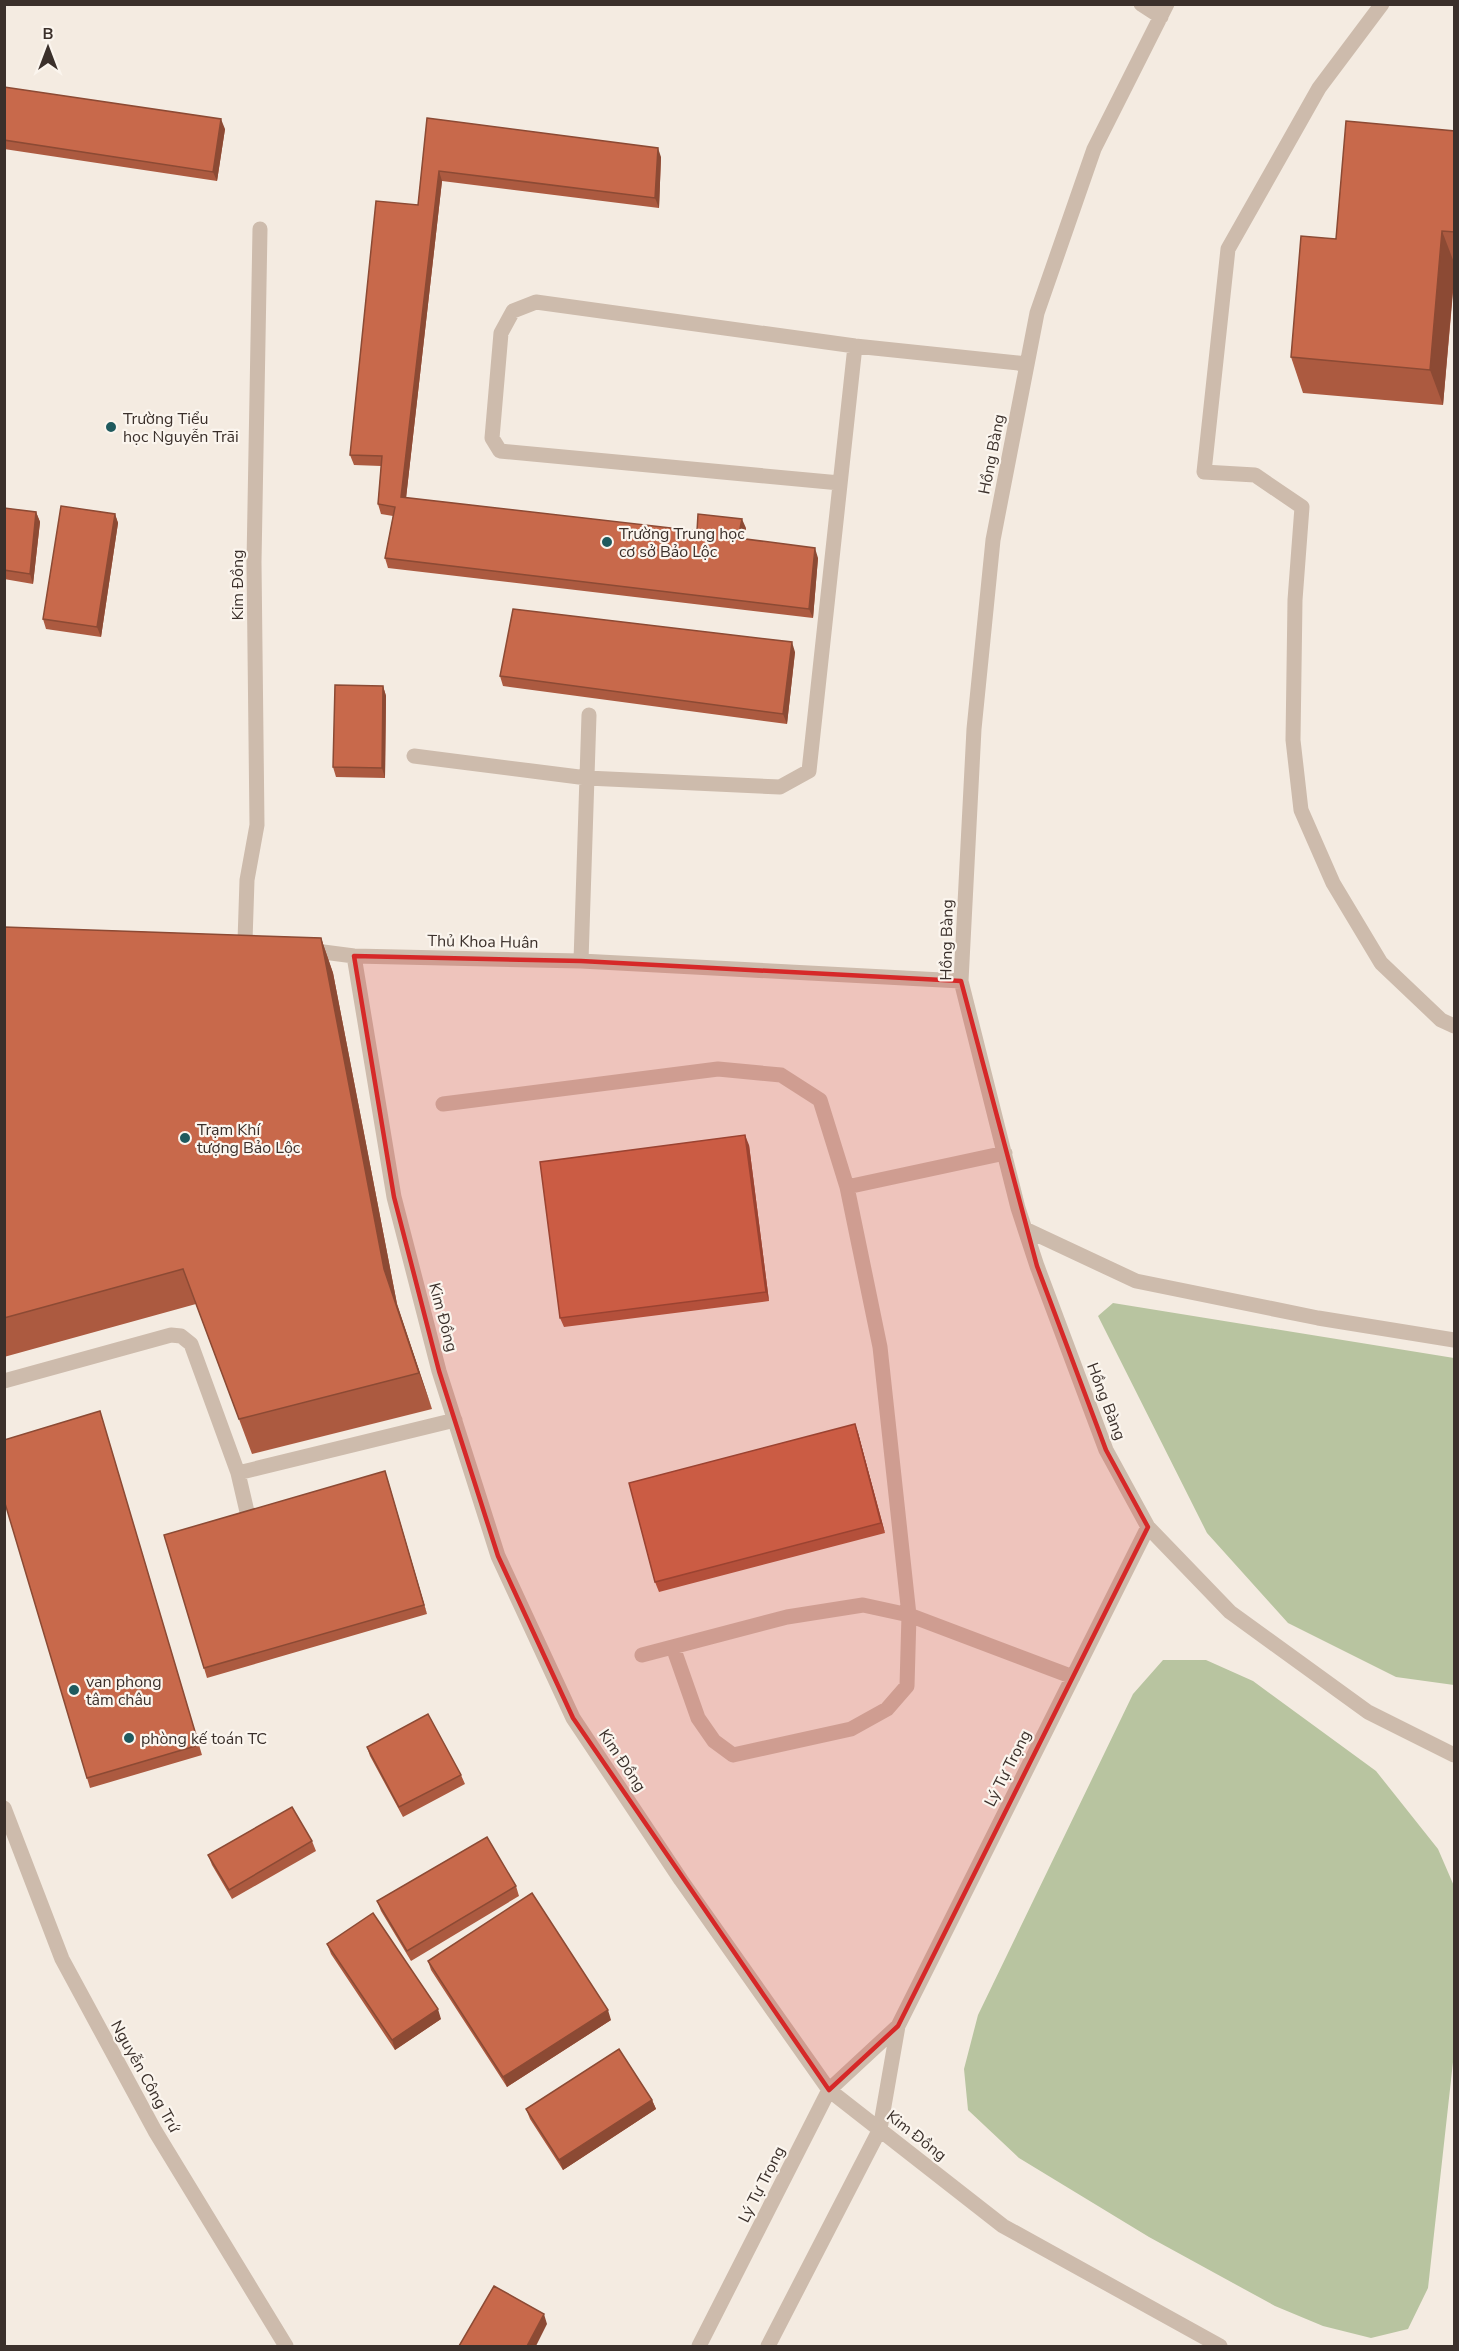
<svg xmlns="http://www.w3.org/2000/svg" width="1459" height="2351" font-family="'Nunito Sans',sans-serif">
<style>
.green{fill:#b8c4a0}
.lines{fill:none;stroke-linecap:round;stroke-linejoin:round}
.minor{stroke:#cdbbac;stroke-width:15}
.wall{fill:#ac5a40}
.shaded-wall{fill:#8c4a34}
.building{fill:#c8694b;stroke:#8c4a34;stroke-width:1.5}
.marked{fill:#d62828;fill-opacity:0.2;stroke:#d62828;stroke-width:4.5;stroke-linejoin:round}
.poi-dot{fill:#1f5a5e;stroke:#fbf5ee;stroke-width:2}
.labels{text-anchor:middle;stroke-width:4.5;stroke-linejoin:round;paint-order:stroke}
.poi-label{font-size:16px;fill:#3b302b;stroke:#fbf5ee;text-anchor:start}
.street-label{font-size:16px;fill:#3b302b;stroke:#fbf5ee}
</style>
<rect width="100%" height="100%" fill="#f4ebe1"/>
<!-- green -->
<path class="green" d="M 1113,1303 L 1454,1358 L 1454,1685 L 1396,1677 L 1288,1623 L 1207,1533 L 1098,1316 Z
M 1163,1660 L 1206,1660 L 1253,1681 L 1376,1771 L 1438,1849 L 1454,1886 L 1454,2053 L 1428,2288 L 1408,2329 L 1371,2338 L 1323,2326 L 1275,2306 L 1149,2237 L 1019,2158 L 968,2110 L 964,2069 L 978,2015 L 1133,1694 Z"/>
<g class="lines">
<!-- minor -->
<path class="minor" d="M 1141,4 L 1161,17
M 1167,4 L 1094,149 L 1037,313 L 993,540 L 974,729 L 961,981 L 1018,1208 L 1037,1266 L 1106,1450 L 1148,1527 L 1230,1612 L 1368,1712 L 1454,1755
M 1382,4 L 1319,88 L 1228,249 L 1204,472 L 1255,475 L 1302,507 L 1295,600 L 1293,740 L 1301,810 L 1333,883 L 1381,963 L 1441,1020 L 1454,1026
M 840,483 L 500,451 L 492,438 L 501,333 L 513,311 L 536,302 L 855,346 L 1027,364
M 414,756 L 587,778 L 780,787 L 809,771 L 855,346
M 245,941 L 247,880 L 257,825 L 254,562 L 260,229
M 308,950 L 354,956 L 581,961 L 961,981
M 354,956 L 394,1197 L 439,1371 L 498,1556 L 573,1718 L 681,1880 L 829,2090 L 1003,2226 L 1220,2346
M 581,961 L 589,715
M 443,1104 L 718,1069 L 781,1075 L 820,1100 L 847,1187 L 880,1347 L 909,1615 L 907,1686 L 887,1709 L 851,1729 L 733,1755 L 714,1741 L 698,1718 L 673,1647
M 847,1187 L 1005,1153
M 1025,1229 L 1136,1281 L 1318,1318 L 1454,1340
M 4,1381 L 171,1335 L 181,1336 L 191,1344 L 238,1473 L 248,1516
M 238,1473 L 455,1420
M 642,1655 L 787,1617 L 863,1605 L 909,1615 L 1073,1677
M 4,1808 L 62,1959 L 155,2131 L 286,2346
M 699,2346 L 829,2090 L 898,2026
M 768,2346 L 880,2129 L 898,2026 L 1148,1527"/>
</g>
<!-- wall -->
<path class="wall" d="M 4,87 L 225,129 L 217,181 L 4,149 Z
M 427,118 L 661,157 L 659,208 L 442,181 L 406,498 L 697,531 L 746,528 L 743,539 L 818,558 L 813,618 L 388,568 L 385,558 L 393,516 L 381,514 L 378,504 L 381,466 L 354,465 L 350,455 L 418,205 Z
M 1455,131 L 1455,270 L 1443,405 L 1303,393 L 1291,357 L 1336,239 Z
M 4,508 L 36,512 L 40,522 L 33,584 L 4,579 Z
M 115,514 L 118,523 L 101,637 L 46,629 L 43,619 Z
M 795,652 L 787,724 L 503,686 L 500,676 Z
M 383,686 L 386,696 L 385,778 L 336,777 L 333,767 Z
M 4,927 L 321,938 L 333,973 L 397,1304 L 432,1409 L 252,1454 L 196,1304 L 4,1357 Z
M 749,1145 L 769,1301 L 564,1327 L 560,1318 Z
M 100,1411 L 202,1755 L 90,1788 L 87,1778 Z
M 855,1424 L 858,1433 L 885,1533 L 659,1592 L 655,1582 Z
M 388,1481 L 427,1614 L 207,1678 L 204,1668 Z
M 367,1747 L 461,1775 L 465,1784 L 403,1817 L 370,1756 Z
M 312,1841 L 316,1851 L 232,1899 L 212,1865 L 208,1855 Z
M 516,1886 L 519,1896 L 411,1961 L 381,1911 L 377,1901 Z
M 327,1944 L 441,2019 L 395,2050 L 331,1954 Z
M 428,1961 L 611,2020 L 507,2087 L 431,1970 Z
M 652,2100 L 656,2109 L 563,2170 L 530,2119 L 526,2109 Z"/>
<!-- shaded-wall -->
<path class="shaded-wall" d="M 221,119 L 225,129 L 217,181 L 213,172 Z
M 658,148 L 661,157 L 659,208 L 655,198 Z
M 439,171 L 442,181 L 405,507 L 401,497 Z
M 1442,231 L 1455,265 L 1443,405 L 1430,370 Z
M 36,512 L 40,522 L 33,584 L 30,574 Z
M 115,514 L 118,523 L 101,637 L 97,627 Z
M 742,519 L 746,528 L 741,548 L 738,538 Z
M 815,548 L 818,558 L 813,618 L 809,609 Z
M 792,642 L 795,652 L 787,724 L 783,714 Z
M 383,686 L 386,696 L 385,778 L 382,768 Z
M 321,938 L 333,973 L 397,1304 L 432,1409 L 419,1373 L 384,1269 Z
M 745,1135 L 749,1145 L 769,1301 L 766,1292 Z
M 855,1424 L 858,1433 L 885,1533 L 881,1523 Z
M 385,1471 L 388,1481 L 427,1614 L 424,1605 Z
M 438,2009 L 441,2019 L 395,2050 L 392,2040 Z
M 608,2010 L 611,2020 L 507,2087 L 503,2077 Z
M 652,2100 L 656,2109 L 563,2170 L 559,2160 Z
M 544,2314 L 547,2324 L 536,2346 L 527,2346 Z"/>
<!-- building -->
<path class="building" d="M 4,87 L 221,119 L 213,172 L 4,140 Z
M 427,118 L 658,148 L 655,198 L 439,171 L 401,497 L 697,531 L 698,514 L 742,519 L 738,538 L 815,548 L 809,609 L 385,558 L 395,507 L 378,504 L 382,456 L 350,455 L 376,201 L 418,205 Z
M 1346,121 L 1455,131 L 1455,232 L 1442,231 L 1430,370 L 1291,357 L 1301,236 L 1336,239 Z
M 61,506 L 115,514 L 97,627 L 43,619 Z
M 4,508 L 36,512 L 30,574 L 4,570 Z
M 513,609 L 792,642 L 783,714 L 500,676 Z
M 335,685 L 383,686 L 382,768 L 333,767 Z
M 4,927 L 321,938 L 384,1269 L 419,1373 L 239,1419 L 183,1269 L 4,1318 Z
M 745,1135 L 766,1292 L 560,1318 L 540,1162 Z
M 100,1411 L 199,1745 L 87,1778 L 4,1500 L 4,1440 Z
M 855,1424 L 881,1523 L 655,1582 L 629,1483 Z
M 385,1471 L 424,1605 L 204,1668 L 164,1535 Z
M 428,1714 L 461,1775 L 399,1807 L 367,1747 Z
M 292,1807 L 312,1841 L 229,1890 L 208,1855 Z
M 487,1837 L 516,1886 L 407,1951 L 377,1901 Z
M 532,1893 L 608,2010 L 503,2077 L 428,1961 Z
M 373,1913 L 438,2009 L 392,2040 L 327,1944 Z
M 619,2049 L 652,2100 L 559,2160 L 526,2109 Z
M 494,2286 L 544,2314 L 527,2346 L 459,2346 Z"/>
<!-- marked area -->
<path class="marked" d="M 354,956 L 581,961 L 961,981 L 1037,1266 L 1106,1450 L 1148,1527 L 898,2026 L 829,2090 L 573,1718 L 498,1556 L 439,1371 L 394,1197 Z"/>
<!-- markers -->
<g class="poi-dot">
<circle cx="111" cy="427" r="6"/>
<circle cx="607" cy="542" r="6"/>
<circle cx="185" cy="1138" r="6"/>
<circle cx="74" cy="1690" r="6"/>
<circle cx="129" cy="1738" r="6"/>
</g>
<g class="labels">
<!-- poi labels -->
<g class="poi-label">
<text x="123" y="424">Trường Tiểu<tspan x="123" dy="18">học Nguyễn Trãi</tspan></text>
<text x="619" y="539">Trường Trung học<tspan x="619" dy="18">cơ sở Bảo Lộc</tspan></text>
<text x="197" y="1135">Trạm Khí<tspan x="197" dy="18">tượng Bảo Lộc</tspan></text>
<text x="86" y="1687">van phong<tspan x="86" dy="18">tâm châu</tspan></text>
<text x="141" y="1744">phòng kế toán TC</text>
</g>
<!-- street labels -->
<g class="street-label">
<text transform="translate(991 454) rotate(-79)" y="6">Hồng Bàng</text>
<text transform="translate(237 585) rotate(-90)" y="6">Kim Đồng</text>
<text transform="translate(946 940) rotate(-89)" y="6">Hồng Bàng</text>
<text transform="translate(483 941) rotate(1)" y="6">Thủ Khoa Huân</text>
<text transform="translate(444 1317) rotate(75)" y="6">Kim Đồng</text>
<text transform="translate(1107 1401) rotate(69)" y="6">Hồng Bàng</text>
<text transform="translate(623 1760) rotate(56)" y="6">Kim Đồng</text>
<text transform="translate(1007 1768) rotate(-63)" y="6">Lý Tự Trọng</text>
<text transform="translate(146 2076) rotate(61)" y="6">Nguyễn Công Trứ</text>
<text transform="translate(917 2135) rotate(38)" y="6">Kim Đồng</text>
<text transform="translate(761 2184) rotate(-63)" y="6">Lý Tự Trọng</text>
</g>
</g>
<!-- border -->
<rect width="1459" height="2351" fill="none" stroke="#3b302b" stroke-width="12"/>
<!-- north arrow -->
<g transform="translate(48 48)" stroke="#fbf5ee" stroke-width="4.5" paint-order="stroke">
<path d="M0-4.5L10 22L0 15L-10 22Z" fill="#3b302b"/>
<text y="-9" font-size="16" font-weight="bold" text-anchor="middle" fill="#3b302b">B</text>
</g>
</svg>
